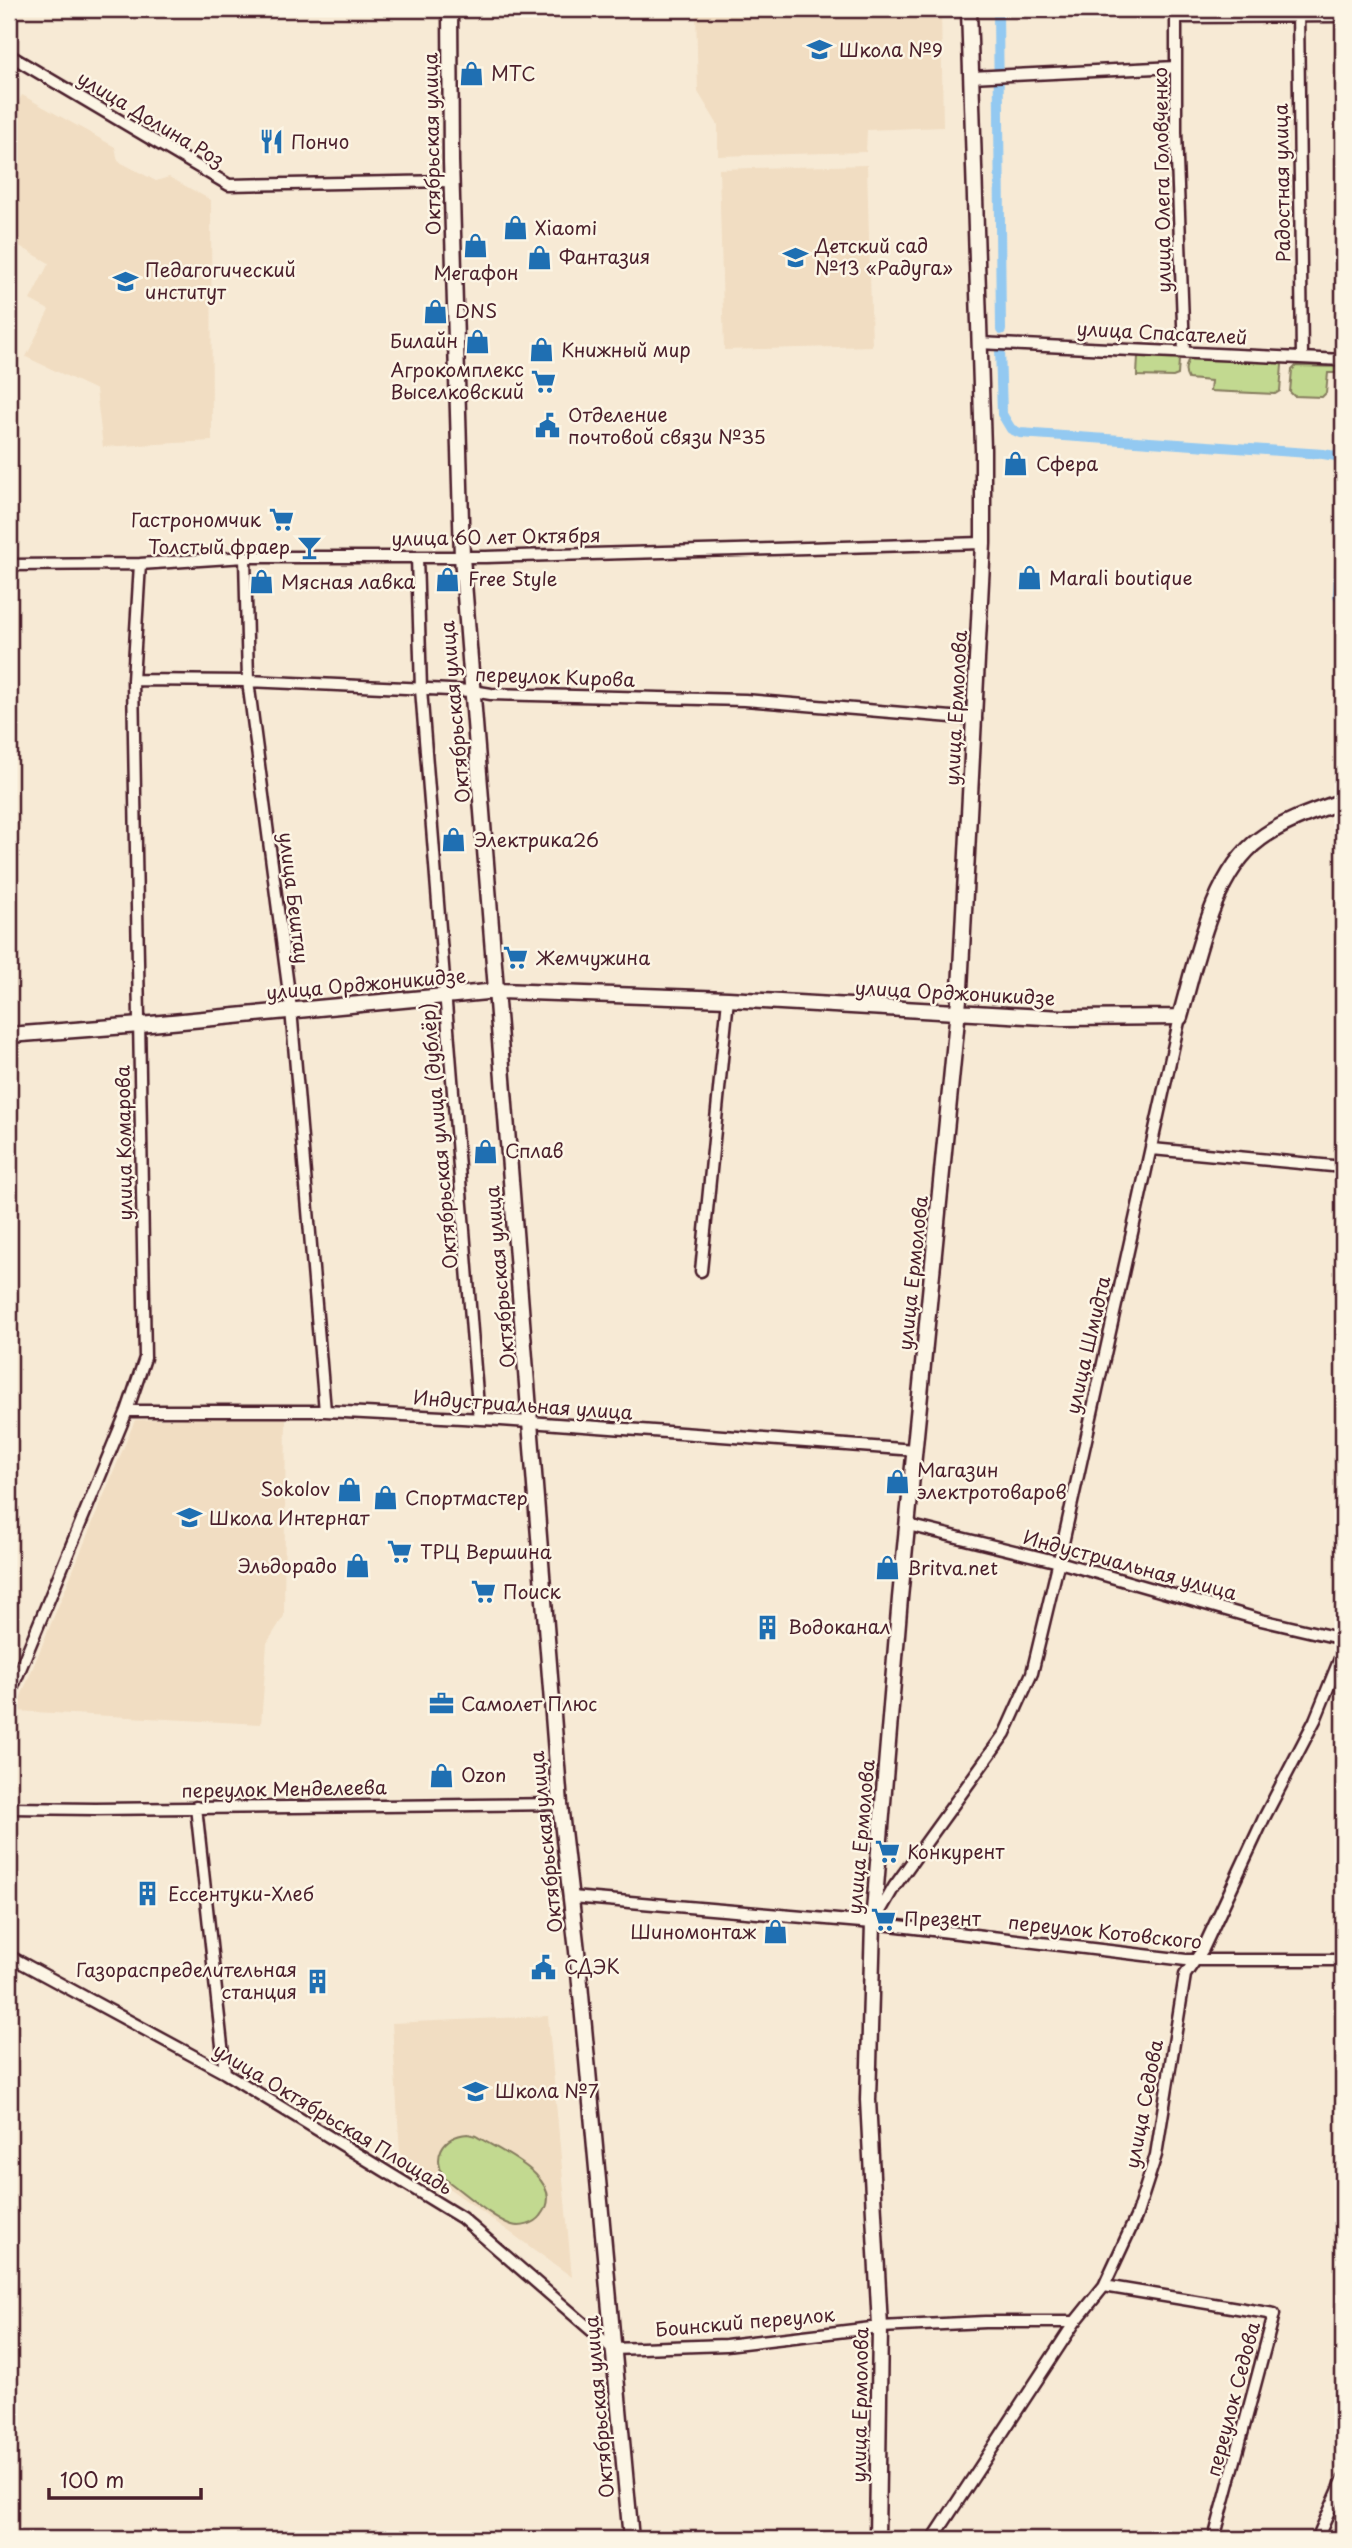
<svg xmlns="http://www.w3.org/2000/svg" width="1352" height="2548" font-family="'Playpen Sans',sans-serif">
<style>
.built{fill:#f1ddc2}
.green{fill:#c2d990;stroke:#867c5e;stroke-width:2}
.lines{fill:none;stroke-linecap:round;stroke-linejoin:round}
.canal{stroke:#93c9f1;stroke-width:10}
.street-casing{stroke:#4a1f2b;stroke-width:15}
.secondary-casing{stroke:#4a1f2b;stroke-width:19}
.street{stroke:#fcf5e5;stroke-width:10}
.secondary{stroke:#fcf5e5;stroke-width:14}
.labels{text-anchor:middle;stroke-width:5;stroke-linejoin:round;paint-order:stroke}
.poi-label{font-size:19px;fill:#4a1f2b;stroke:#fcf5e5;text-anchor:start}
.street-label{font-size:19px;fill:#4a1f2b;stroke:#fcf5e5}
</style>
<rect width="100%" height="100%" fill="#f7ead5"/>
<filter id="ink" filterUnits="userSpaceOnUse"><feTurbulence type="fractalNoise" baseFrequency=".0143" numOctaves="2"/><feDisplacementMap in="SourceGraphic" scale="14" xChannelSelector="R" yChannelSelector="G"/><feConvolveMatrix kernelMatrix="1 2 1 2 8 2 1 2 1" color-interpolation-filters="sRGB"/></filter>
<g filter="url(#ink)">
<!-- built -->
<path class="built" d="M 696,9 L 941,9 L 943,127 L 867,130 L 866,152 L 718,156 L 718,125 L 698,92 Z
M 22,95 L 115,147 L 118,161 L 156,181 L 169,177 L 211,200 L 212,441 L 103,447 L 96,390 L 26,357 L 49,310 L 30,300 L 49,263 L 9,240 L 9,120 Z
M 867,165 L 872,346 L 724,350 L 719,169 Z
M 286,1414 L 284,1616 L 267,1643 L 261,1724 L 15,1711 L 135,1420 Z
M 548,2016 L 572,2277 L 400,2153 L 392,2023 Z"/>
<!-- green -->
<path class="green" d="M 1138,356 L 1175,356 L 1179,360 L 1178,375 L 1173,377 L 1137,376 Z
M 1190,358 L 1277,362 L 1282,365 L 1280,391 L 1275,394 L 1210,391 L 1211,381 L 1188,379 C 1184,373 1185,364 1190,358 Z
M 1296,366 L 1343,367 L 1342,383 L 1338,383 L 1338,373 L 1328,373 L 1326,393 L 1322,397 L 1294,396 L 1290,392 L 1292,370 Z
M 468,2134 L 476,2136 C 500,2151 570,2180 541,2216 C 535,2224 521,2228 512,2225 C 493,2219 462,2191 445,2179 C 432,2157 441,2136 468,2134 Z"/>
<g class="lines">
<!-- canal -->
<path class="canal" d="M 998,9 L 1001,330
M 1000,348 L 1002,414 L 1011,429 L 1020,433 L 1323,454 L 1336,456 L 1343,463
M 1343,507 L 1338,595 L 1343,603"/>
<defs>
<path id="street" d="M 1176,9 L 1176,132 L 1184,351
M 1298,9 L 1302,357
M 1176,17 L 1343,16
M 9,55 L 229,185 L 452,181
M 971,77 L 1176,67
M 979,343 L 1343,360
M 245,557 L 248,681 L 291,1009 L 325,1411
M 417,557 L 421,689 L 479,1419
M 9,565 L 140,564 L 245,557 L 486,557 L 983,543
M 133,680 L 248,681 L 473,691 L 491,694 L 745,700 L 976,719
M 1152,1149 L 1343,1167
M 701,1271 L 728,999
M 127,1411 L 325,1411 L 501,1420 L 915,1450
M 908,1525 L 1059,1562 L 1261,1620 L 1343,1639
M 9,1696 L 127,1411 L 145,1358 L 133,680 L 140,564
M 196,1807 L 225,2073
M 9,1808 L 95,1809 L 560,1804
M 572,1897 L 873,1923 L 1186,1960 L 1343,1960
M 875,1920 L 894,1887 L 1005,1733 L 1032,1673 L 1061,1552 L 1180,1017
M 9,1956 L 225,2073 L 462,2218 L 613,2349 L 726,2345 L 880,2327 L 985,2322 L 1075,2322
M 1104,2286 L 1274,2314 L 1214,2539
M 933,2539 L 1075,2322 L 1104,2286 L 1136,2217 L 1156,2155 L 1185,1975 L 1203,1949 L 1264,1818 L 1315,1720 L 1343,1651
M 1317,2539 L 1343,2480"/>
<path id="secondary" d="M 450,9 L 451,161 L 462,557 L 560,1804 L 577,1951 L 631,2539
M 9,1035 L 140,1025 L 497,991 L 728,999 L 1062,1018 L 1180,1017 C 1196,962 1212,873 1260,839 C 1284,821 1315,811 1343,801
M 877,2539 L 880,2327 L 868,2100 L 873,1923 L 900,1598 L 960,989 L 983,543 L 983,449 L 969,9"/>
</defs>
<!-- street casing -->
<use href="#street" class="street-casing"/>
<!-- secondary casing -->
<use href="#secondary" class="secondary-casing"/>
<!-- street -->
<use href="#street" class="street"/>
<!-- secondary -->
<use href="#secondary" class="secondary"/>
</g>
</g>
<!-- icons -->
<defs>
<symbol id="school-bare" viewBox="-9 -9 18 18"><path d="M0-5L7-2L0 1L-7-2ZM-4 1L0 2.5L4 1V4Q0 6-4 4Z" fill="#1f6fb2" stroke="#fcf5e5" stroke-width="2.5" paint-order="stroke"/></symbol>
<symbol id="shop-bare" viewBox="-9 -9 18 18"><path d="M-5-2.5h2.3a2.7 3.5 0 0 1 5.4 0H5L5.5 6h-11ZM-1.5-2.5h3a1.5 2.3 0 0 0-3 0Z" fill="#1f6fb2" stroke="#fcf5e5" stroke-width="2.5" paint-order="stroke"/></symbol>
<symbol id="restaurant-bare" viewBox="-9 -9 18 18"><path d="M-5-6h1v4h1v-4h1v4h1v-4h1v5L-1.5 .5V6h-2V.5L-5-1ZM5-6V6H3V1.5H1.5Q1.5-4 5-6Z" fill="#1f6fb2" stroke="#fcf5e5" stroke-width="2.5" paint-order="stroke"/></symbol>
<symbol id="university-bare" viewBox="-9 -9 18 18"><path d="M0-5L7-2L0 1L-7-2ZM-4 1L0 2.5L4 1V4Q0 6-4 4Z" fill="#1f6fb2" stroke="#fcf5e5" stroke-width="2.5" paint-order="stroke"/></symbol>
<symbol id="supermarket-bare" viewBox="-9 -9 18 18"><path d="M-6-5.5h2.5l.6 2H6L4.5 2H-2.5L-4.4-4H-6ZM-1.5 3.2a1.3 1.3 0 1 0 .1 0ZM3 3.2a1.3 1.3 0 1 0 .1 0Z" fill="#1f6fb2" stroke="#fcf5e5" stroke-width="2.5" paint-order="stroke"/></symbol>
<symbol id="civic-bare" viewBox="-9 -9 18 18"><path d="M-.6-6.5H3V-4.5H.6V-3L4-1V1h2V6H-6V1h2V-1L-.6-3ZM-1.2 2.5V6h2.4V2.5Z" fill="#1f6fb2" stroke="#fcf5e5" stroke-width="2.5" paint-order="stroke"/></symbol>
<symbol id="bar-bare" viewBox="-9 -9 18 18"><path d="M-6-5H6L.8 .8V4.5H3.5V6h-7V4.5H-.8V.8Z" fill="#1f6fb2" stroke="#fcf5e5" stroke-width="2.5" paint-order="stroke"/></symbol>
<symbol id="building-bare" viewBox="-9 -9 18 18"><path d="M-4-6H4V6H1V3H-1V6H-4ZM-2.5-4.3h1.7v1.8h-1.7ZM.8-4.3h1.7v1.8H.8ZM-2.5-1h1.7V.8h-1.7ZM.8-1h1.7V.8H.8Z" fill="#1f6fb2" stroke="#fcf5e5" stroke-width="2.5" paint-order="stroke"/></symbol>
<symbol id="office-bare" viewBox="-9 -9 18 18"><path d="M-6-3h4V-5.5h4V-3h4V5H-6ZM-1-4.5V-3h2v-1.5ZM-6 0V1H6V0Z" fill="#1f6fb2" stroke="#fcf5e5" stroke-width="2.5" paint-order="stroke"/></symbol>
</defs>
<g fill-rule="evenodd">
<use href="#school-bare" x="802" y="32" width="35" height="35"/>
<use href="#shop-bare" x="454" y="56" width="35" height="35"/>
<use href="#restaurant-bare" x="254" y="124" width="35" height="35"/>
<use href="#shop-bare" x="498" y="210" width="35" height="35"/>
<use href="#shop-bare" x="458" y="228" width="35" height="35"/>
<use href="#shop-bare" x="522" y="240" width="35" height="35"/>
<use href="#school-bare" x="778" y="240" width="35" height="35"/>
<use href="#university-bare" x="108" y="264" width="35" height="35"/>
<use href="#shop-bare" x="418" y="294" width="35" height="35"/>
<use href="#shop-bare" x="460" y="324" width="35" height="35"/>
<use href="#shop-bare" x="524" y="332" width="35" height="35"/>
<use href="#supermarket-bare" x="526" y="364" width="35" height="35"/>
<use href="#civic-bare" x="530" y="408" width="35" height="35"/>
<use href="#shop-bare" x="998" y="446" width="35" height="35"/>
<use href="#supermarket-bare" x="264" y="502" width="35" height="35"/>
<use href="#bar-bare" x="292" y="530" width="35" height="35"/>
<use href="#shop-bare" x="1012" y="560" width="35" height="35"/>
<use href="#shop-bare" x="430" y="562" width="35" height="35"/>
<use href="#shop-bare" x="244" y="564" width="35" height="35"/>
<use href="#shop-bare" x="436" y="822" width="35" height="35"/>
<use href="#supermarket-bare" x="498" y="940" width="35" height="35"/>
<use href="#shop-bare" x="468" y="1134" width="35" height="35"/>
<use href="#shop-bare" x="880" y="1464" width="35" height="35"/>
<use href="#shop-bare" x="332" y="1472" width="35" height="35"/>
<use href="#shop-bare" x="368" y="1480" width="35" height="35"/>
<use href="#school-bare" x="172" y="1500" width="35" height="35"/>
<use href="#supermarket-bare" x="382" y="1534" width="35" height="35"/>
<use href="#shop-bare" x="340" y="1548" width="35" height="35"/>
<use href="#shop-bare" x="870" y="1550" width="35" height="35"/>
<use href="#supermarket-bare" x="466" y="1574" width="35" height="35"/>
<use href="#building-bare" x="750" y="1610" width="35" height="35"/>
<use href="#office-bare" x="424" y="1686" width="35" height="35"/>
<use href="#shop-bare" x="424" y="1758" width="35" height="35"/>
<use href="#supermarket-bare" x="870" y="1834" width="35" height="35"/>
<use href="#building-bare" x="130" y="1876" width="35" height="35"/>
<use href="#supermarket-bare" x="866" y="1902" width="35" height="35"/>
<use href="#shop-bare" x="758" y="1914" width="35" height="35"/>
<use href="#civic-bare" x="526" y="1950" width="35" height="35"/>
<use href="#building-bare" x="300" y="1964" width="35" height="35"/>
<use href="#school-bare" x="458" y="2074" width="35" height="35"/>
</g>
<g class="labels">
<!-- poi labels -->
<g class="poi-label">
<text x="839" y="57">Школа №9</text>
<text x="491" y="81">МТС</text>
<text x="291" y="149">Пончо</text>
<text x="535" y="235">Xiaomi</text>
<text x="815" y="253">Детский сад<tspan x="815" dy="22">№13 «Радуга»</tspan></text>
<text x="559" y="264">Фантазия</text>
<text x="145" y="277">Педагогический<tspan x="145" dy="22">институт</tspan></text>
<text x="476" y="280" text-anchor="middle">Мегафон</text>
<text x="455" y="318">DNS</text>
<text x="458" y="348" text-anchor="end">Билайн</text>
<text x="561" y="357">Книжный мир</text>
<text x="524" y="377" text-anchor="end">Агрокомплекс<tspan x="524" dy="22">Выселковский</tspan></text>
<text x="568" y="422">Отделение<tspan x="568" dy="22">почтовой связи №35</tspan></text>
<text x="1036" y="471">Сфера</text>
<text x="261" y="527" text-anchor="end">Гастрономчик</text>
<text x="290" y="554" text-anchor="end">Толстый фраер</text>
<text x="1049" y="585">Marali boutique</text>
<text x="468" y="586">Free Style</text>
<text x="281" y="589">Мясная лавка</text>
<text x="474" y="847">Электрика26</text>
<text x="536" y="965">Жемчужина</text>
<text x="505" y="1158">Сплав</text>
<text x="917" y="1477">Магазин<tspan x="917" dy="22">электротоваров</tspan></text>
<text x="330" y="1496" text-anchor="end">Sokolov</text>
<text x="405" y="1505">Спортмастер</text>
<text x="209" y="1525">Школа Интернат</text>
<text x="420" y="1559">ТРЦ Вершина</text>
<text x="337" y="1573" text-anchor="end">Эльдорадо</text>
<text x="907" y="1575">Britva.net</text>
<text x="503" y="1599">Поиск</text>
<text x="788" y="1634">Водоканал</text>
<text x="461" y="1711">Самолет Плюс</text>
<text x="461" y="1782">Ozon</text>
<text x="907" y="1859">Конкурент</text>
<text x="168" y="1901">Ессентуки-Хлеб</text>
<text x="904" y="1926">Презент</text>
<text x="756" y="1939" text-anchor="end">Шиномонтаж</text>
<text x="564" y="1974">СДЭК</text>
<text x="297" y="1977" text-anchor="end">Газораспределительная<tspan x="297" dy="22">станция</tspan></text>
<text x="495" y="2098">Школа №7</text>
</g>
<!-- street labels -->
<g class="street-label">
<text transform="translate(151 119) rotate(31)" y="7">улица Долина Роз</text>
<text transform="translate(432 144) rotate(-91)" y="7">Октябрьская улица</text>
<text transform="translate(1162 180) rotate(-91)" y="7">улица Олега Головченко</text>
<text transform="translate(1282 183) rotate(-91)" y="7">Радостная улица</text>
<text transform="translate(1162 333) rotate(3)" y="7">улица Спасателей</text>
<text transform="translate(496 537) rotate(-1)" y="7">улица 60 лет Октября</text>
<text transform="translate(555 677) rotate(2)" y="7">переулок Кирова</text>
<text transform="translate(956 708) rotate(-87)" y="7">улица Ермолова</text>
<text transform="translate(455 712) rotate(-95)" y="7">Октябрьская улица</text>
<text transform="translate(294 898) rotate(83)" y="7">улица Бештау</text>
<text transform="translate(366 984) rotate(-5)" y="7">улица Орджоникидзе</text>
<text transform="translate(955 993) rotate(3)" y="7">улица Орджоникидзе</text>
<text transform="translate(439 1136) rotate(-95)" y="7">Октябрьская улица (дублёр)</text>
<text transform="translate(124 1143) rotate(-91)" y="7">улица Комарова</text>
<text transform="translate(913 1273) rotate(-84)" y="7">улица Ермолова</text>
<text transform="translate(500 1277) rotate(-95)" y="7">Октябрьская улица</text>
<text transform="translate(1088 1345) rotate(-77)" y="7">улица Шмидта</text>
<text transform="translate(523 1405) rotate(4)" y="7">Индустриальная улица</text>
<text transform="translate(1130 1565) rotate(15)" y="7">Индустриальная улица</text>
<text transform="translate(284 1789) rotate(-1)" y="7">переулок Менделеева</text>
<text transform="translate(861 1837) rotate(-85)" y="7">улица Ермолова</text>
<text transform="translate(546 1842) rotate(-96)" y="7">Октябрьская улица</text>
<text transform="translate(1105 1932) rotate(6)" y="7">переулок Котовского</text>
<text transform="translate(1144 2104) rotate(-79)" y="7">улица Седова</text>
<text transform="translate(333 2119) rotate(31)" y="7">улица Октябрьская Площадь</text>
<text transform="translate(745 2322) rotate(-5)" y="7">Боинский переулок</text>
<text transform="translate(1233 2399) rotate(-75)" y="7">переулок Седова</text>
<text transform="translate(860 2405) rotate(-89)" y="7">улица Ермолова</text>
<text transform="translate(599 2407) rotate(-95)" y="7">Октябрьская улица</text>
</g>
</g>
<!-- margin -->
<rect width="1352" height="2548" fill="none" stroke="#fcf5e5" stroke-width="35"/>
<rect x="18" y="18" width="1317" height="2513" fill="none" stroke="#4a1f2b" stroke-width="2.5" filter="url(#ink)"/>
<!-- scale -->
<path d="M49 2488v10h152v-10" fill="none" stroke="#4a1f2b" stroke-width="3.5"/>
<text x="60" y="2488" font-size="21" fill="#4a1f2b" stroke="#fcf5e5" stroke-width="5" paint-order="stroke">100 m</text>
</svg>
